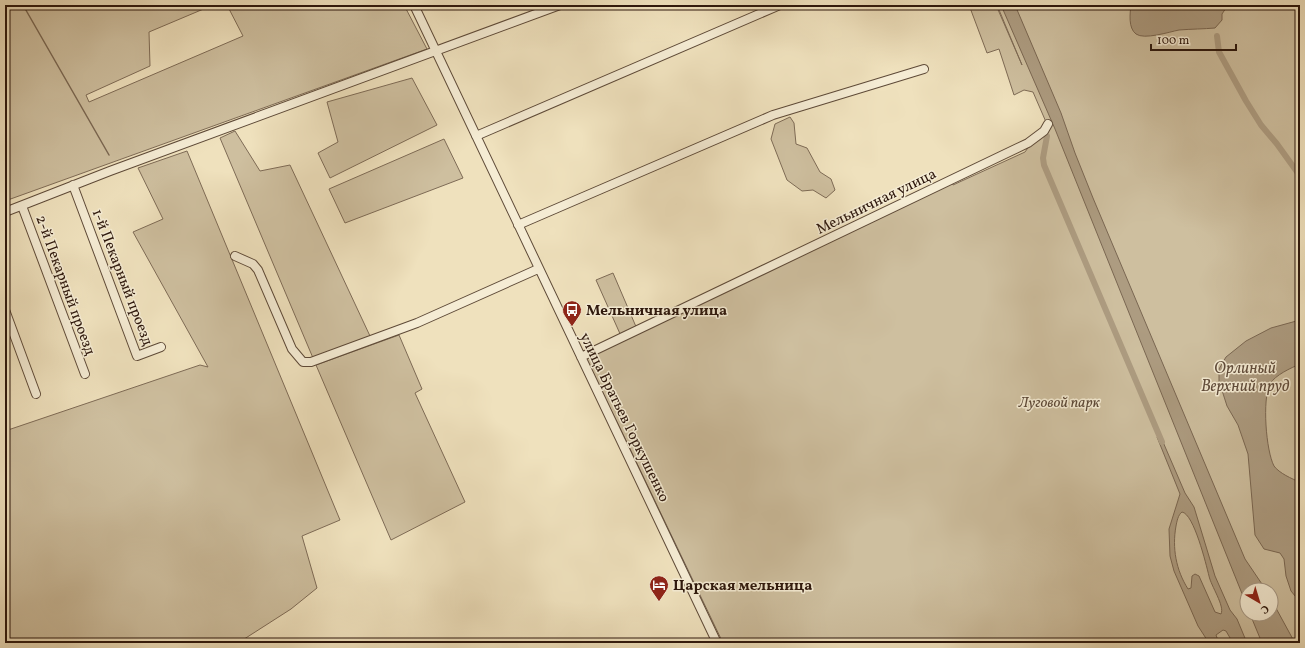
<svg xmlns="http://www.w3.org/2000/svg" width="1305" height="648" font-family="Vollkorn,serif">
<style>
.green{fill:#cebf9f;stroke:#7e6b56;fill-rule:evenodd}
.water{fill:#ad9c81;stroke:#7a6752;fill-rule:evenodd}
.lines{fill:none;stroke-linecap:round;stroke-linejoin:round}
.stream{stroke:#7a6752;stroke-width:1.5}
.canal{stroke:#ad9c81;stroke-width:6}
.minor-casing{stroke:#5e4a38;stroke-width:10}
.minor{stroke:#f5ecd4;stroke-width:8}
.labels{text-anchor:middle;stroke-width:3;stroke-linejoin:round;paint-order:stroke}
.street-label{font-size:15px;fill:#2d170c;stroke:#f5ecd4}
.poi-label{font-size:15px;font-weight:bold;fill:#2d170c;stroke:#f5ecd4;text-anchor:start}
.park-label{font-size:15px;font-style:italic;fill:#5d4938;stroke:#f5ecd4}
.water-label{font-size:16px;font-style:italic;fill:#604c3b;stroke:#f5ecd4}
</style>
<rect width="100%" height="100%" fill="#efe1bd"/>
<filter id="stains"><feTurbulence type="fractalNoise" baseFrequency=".005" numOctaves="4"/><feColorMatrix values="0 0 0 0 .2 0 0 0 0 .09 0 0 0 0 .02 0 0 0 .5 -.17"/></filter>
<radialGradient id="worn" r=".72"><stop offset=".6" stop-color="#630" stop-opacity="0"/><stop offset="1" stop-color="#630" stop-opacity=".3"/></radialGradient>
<!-- green -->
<path class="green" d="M 5,5 L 213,5 L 149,32 L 150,66 L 86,95 L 89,102 L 243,36 L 227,5 L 404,5 L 427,49 L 5,201 Z
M 969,5 L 996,5 L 1022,65 L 997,5 L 1300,5 L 1300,643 L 723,643 L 621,430 L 585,359 L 952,183 L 953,185 L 1025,152 L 1046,122 L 1033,92 L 1024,90 L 1014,95 L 999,49 L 987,53 ZM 1247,590 L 1271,590 L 1271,614 L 1247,614 Z
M 412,78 L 437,125 L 330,178 L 318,153 L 338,142 L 327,102 Z
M 790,117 L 794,123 L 796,144 L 807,148 L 820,172 L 831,179 L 835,190 L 826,198 L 813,190 L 802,191 L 787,180 L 771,139 L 775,124 Z
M 235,131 L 260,171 L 290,165 L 370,336 L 313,358 L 220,138 Z
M 444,139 L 463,178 L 345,223 L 329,189 Z
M 187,151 L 340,520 L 302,536 L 317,588 L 291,609 L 238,643 L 5,643 L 5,431 L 200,365 L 208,367 L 133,232 L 163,219 L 138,168 Z
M 613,273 L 637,329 L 621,336 L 596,280 Z
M 399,335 L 422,389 L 415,393 L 465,502 L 391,540 L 316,365 Z"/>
<!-- water -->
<path class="water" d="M 1001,5 L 1015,5 L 1061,113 L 1075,153 L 1093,198 L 1245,559 L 1266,590 L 1247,590 L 1247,606 L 1055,129 Z
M 1131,5 L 1228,5 L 1222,14 L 1222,20 L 1215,28 C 1204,29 1191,29 1179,30 C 1169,32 1144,40 1136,34 C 1128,28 1130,13 1131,5 Z
M 1300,320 L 1300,364 C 1291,368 1275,375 1270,384 C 1262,399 1266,451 1274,466 C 1279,473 1292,479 1300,482 L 1300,602 L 1291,591 L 1286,576 L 1284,559 L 1280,553 L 1264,549 L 1255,535 L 1248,454 L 1238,425 L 1227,406 L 1219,381 L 1219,369 L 1226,357 L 1246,341 L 1271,328 Z
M 1160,435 L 1185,493 L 1194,507 L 1215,576 L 1230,610 L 1237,619 L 1247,643 L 1233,643 L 1226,631 L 1223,630 L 1216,635 L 1219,643 L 1209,643 L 1198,626 L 1174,571 L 1170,556 L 1169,529 L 1180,494 L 1157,437 ZM 1182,512 C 1194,514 1206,564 1209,576 C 1211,586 1225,606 1221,614 L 1215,612 L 1199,576 L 1195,574 L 1192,576 L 1191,588 L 1188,589 C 1176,570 1172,548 1176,526 C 1177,521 1178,515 1182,512 Z
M 1271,599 L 1295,643 L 1262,643 L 1250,614 L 1271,614 Z"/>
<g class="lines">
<!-- stream -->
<path class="stream" d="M 23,5 L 109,155"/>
<!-- canal -->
<path class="canal" d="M 1217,36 L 1219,52 L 1246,101 L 1261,125 L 1277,144 L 1300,176
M 1047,136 L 1043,158 L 1044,165 L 1162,442"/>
<defs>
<path id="minor" d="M 414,5 L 717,643
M 476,136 L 780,5
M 73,185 L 137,356 L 161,347
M 22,206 L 85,374
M 5,212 L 110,171 L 560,5
M 518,225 L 773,115 L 924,69
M 235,256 L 253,264 L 258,270 L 292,349 L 303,362 L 311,362 L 417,323 L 538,269
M 5,310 L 36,394
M 581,357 L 1028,143 L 1044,131 L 1048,124
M 246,643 L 248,643"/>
</defs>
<!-- minor casing -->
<use href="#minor" class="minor-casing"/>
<!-- minor -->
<use href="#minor" class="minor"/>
</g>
<!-- icons -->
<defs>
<symbol id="bus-pin" viewBox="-11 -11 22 30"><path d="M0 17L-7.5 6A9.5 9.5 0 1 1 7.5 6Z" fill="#8f2418" stroke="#f5ecd4"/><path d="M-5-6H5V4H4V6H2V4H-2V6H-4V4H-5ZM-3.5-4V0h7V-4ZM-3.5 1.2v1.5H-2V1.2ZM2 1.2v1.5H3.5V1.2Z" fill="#fff"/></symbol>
<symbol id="hotel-pin" viewBox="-11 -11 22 30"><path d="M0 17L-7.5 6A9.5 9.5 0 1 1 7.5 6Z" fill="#8f2418" stroke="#f5ecd4"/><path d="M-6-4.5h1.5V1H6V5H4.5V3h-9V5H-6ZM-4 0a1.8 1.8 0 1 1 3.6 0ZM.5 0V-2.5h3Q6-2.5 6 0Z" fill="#fff"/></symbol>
</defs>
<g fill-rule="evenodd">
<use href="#bus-pin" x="561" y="299" width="22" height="30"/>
<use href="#hotel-pin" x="648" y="574" width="22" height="30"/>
</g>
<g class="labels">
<!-- street labels -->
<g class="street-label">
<text transform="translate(876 201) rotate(-26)" y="5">Мельничная улица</text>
<text transform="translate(123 277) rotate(69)" y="5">1-й Пекарный проезд</text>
<text transform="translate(66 285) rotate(70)" y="5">2-й Пекарный проезд</text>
<text transform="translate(625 417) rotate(64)" y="5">улица Братьев Горкушенко</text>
</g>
<!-- poi labels -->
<g class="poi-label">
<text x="586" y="315">Мельничная улица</text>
<text x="673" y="590">Царская мельница</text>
</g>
<!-- park labels -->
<g class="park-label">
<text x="1059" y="407">Луговой парк</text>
</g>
<!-- water labels -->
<g class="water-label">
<text x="1245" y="373">Орлиный<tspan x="1245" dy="18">Верхний пруд</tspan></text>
</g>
</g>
<!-- margin -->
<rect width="1305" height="648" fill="none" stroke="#efe1bd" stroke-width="20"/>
<rect x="6" y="6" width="1293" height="636" fill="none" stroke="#2d170c" stroke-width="2"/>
<rect x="10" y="10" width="1285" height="628" fill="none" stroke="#2d170c"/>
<!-- north arrow -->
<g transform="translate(1259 602) rotate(142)"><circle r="19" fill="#f5ecd4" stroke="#a59784"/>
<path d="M0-3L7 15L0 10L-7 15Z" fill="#8f2418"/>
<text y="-6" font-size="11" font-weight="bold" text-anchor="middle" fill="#2d170c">С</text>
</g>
<!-- scale -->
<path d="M1151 44v6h85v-6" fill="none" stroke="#2d170c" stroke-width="2"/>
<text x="1157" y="44" font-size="12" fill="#2d170c" stroke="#f5ecd4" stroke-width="3" paint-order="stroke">100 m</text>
<rect width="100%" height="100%" filter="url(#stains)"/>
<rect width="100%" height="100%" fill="url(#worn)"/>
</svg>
